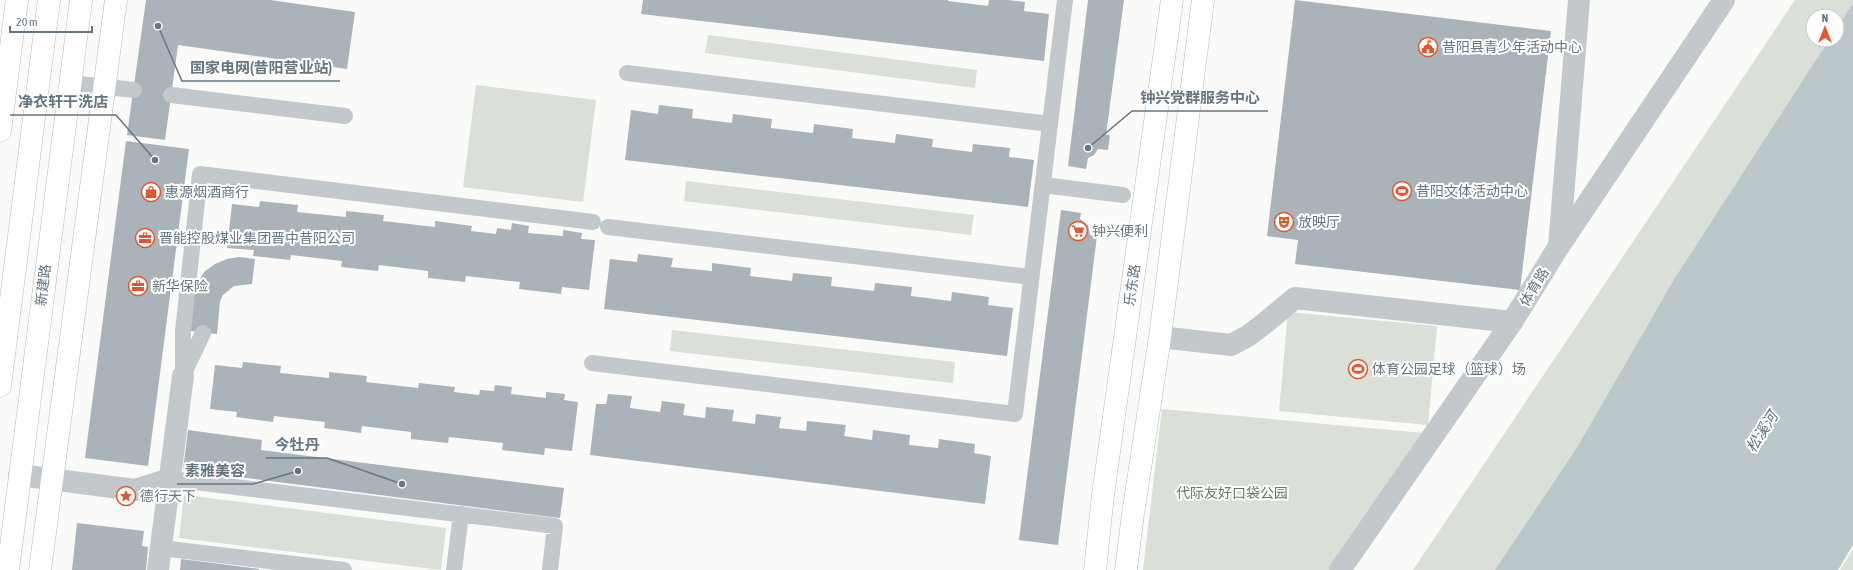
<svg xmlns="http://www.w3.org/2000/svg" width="1853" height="570" font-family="'Asap Condensed','Noto Sans SC',sans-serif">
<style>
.green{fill:#dadfd7;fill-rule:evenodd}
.water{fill:#bbc7cb}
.building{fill:#aab3b9}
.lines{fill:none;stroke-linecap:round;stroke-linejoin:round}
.secondary-casing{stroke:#b3babf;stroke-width:23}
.primary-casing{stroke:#b5babe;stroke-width:23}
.service{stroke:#c3c8cc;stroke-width:16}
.minor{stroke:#c3c8cc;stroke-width:22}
.tertiary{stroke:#c3c8cc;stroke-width:22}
.secondary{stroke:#fff;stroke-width:22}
.primary{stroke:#fff;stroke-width:22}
.labels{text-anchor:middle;stroke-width:4;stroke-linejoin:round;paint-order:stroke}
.poi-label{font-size:14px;fill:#657683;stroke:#fff;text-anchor:start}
.street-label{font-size:14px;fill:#657683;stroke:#fff}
.park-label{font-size:14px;fill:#687a64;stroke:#fff}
.water-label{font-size:15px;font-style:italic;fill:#60757c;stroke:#fff}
.leader{fill:none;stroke:#657683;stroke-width:1.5}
.callout-dot{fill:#657683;stroke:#fff;stroke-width:1.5}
.callout-label{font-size:15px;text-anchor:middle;font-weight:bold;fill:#657683;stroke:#fff;stroke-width:4;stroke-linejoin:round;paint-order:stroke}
</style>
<rect width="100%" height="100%" fill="#fafaf8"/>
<!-- green -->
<path class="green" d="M 1795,0 L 1853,0 L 1853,32 L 1514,570 L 1413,570 ZM 1813,16 L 1837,16 L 1837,40 L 1813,40 Z
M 708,35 L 977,70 L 975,88 L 705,53 Z
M 476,85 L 596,100 L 583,202 L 463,187 Z
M 686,181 L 974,215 L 971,235 L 684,201 Z
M 1288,312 L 1437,326 L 1428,425 L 1279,411 Z
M 672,330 L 955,362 L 953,383 L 670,351 Z
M 1162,409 L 1424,433 L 1331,570 L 1143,570 Z
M 184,495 L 446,528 L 441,570 L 179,538 Z
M 1853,549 L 1853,570 L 1840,570 Z"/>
<!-- water -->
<path class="water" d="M 1853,3 L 1853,545 L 1838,570 L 1495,570 L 1578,446 L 1675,278 L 1829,40 L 1837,40 L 1837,28 Z"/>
<!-- building -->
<path class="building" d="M 146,0 L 270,0 L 355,12 L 347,69 L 178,45 L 165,140 L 127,135 Z
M 643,0 L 948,0 L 948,1 L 988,6 L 989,0 L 1007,0 L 1025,2 L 1024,11 L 1049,14 L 1044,61 L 641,14 Z
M 1088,0 L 1124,0 L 1106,135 L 1110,135 L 1108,150 L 1098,149 L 1094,155 L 1088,158 L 1086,169 L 1068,166 Z
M 1295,0 L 1551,31 L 1520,290 L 1295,264 L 1298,240 L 1267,236 Z
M 659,105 L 693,109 L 692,118 L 732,123 L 733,114 L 772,119 L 771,128 L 813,133 L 814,124 L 853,129 L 852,138 L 895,143 L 896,134 L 933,139 L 932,147 L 972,152 L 973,144 L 1010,148 L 1009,157 L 1034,160 L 1028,207 L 625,160 L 631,110 L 658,114 Z
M 126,141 L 189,149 L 148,466 L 85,458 Z
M 260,201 L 298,205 L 297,212 L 346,217 L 346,211 L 384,215 L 383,221 L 435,227 L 435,221 L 472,226 L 471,231 L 496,234 L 497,228 L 511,230 L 512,223 L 529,226 L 528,233 L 563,236 L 563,230 L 582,233 L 581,239 L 595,240 L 589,290 L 562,287 L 561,294 L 519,289 L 520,282 L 466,276 L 465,282 L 428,278 L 428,271 L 379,265 L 378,271 L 341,267 L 342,261 L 291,255 L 290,260 L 253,256 L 254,250 L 227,248 L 232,204 L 259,207 Z
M 1061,210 L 1081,213 L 1080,219 L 1088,225 L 1090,235 L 1097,236 L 1058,545 L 1019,540 Z
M 638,254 L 673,258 L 671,267 L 712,271 L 712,263 L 751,268 L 750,276 L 792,281 L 793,273 L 832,277 L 831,286 L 874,291 L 875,283 L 912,287 L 911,296 L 951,301 L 952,292 L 989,297 L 988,305 L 1013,308 L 1007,356 L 604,309 L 610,259 L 637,262 Z
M 239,257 L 255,259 L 252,284 L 234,286 L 223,295 L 220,301 L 217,334 L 190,331 L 194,296 L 197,284 L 204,272 L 215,264 L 227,259 Z
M 243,362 L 281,366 L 280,373 L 329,378 L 329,372 L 367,376 L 366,382 L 418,388 L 419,383 L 455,387 L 454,392 L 479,395 L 480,390 L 494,391 L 495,385 L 512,387 L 511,394 L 546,398 L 546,392 L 565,394 L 564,400 L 578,402 L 572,451 L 545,448 L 544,455 L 502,450 L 503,443 L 449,437 L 448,443 L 411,439 L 411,432 L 362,426 L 361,433 L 324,428 L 325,422 L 274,416 L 273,422 L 236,417 L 237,412 L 210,409 L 215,365 L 242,368 Z
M 608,394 L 632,396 L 630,408 L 660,412 L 662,401 L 685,404 L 683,415 L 705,418 L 706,407 L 734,410 L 732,421 L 755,424 L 756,414 L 781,417 L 779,428 L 806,431 L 807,421 L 846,425 L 844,436 L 872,440 L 873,430 L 910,435 L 909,445 L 938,448 L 939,439 L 975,444 L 974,453 L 991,456 L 985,504 L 590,455 L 596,404 L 606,404 Z
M 188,430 L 262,440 L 261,450 L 564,488 L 560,518 L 183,470 Z
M 77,523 L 144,531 L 142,546 L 148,547 L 146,570 L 72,570 Z
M 181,559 L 259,569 L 259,570 L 180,570 Z"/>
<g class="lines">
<defs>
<path id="secondary" d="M 0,131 L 17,0
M 40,570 L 116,0
M 1095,570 L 1103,495 L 1172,0
M 1126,570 L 1133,514 L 1160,337 L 1203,0"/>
<path id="primary" d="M 0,386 L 49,0
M 8,570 L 81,0"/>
</defs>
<!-- secondary casing -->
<use href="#secondary" class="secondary-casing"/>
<!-- primary casing -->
<use href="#primary" class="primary-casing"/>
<!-- service -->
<path class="service" d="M 627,73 L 1050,124
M 70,83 L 134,90
M 171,95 L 345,116
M 1043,185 L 1123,195
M 608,227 L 1031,277
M 592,363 L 1015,414 L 1065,0
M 185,371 L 203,333
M 183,376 L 183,331 L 200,174 L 593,222
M 170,479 L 555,526 L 550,570
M 161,548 L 344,570
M 454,570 L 461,514"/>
<!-- minor -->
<path class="minor" d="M 1559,246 L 1579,0
M 1160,337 L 1231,345 L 1248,336 L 1265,323 L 1295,298 L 1512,322
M 19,475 L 135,490 L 170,479
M 158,570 L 183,376"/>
<!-- tertiary -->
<path class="tertiary" d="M 1340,570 L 1512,322 L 1559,246 L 1724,0"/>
<!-- secondary -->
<use href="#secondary" class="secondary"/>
<!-- primary -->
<use href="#primary" class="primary"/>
</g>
<!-- icons -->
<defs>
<symbol id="civic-ring" viewBox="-11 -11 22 22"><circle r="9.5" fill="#fff" stroke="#e4572e" stroke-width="1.5"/><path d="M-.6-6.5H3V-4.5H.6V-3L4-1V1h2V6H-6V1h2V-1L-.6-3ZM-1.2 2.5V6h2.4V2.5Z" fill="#e4572e"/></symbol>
<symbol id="stadium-ring" viewBox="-11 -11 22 22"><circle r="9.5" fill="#fff" stroke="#e4572e" stroke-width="1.5"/><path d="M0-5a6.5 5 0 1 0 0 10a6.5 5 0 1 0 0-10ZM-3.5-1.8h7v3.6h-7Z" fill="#e4572e"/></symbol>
<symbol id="shop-ring" viewBox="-11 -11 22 22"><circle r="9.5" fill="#fff" stroke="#e4572e" stroke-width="1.5"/><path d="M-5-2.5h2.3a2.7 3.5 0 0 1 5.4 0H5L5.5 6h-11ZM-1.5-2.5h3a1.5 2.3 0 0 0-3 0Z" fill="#e4572e"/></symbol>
<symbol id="theatre-ring" viewBox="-11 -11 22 22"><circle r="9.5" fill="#fff" stroke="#e4572e" stroke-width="1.5"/><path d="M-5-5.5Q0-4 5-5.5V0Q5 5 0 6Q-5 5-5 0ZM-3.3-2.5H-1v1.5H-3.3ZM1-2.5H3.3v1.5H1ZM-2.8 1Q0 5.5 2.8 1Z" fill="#e4572e"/></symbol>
<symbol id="supermarket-ring" viewBox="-11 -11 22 22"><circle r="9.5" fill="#fff" stroke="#e4572e" stroke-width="1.5"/><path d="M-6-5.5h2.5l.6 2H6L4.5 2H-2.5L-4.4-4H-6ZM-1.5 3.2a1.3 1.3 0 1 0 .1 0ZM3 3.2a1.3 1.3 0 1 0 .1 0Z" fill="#e4572e"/></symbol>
<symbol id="office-ring" viewBox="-11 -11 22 22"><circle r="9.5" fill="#fff" stroke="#e4572e" stroke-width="1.5"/><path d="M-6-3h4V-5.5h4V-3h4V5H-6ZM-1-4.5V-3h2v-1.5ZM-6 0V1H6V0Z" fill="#e4572e"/></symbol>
<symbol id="sight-ring" viewBox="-11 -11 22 22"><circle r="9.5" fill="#fff" stroke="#e4572e" stroke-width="1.5"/><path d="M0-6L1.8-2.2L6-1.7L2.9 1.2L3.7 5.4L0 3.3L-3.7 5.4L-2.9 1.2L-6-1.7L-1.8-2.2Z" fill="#e4572e"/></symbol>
</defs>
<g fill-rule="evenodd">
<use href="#civic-ring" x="1417" y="36" width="22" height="22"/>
<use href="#stadium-ring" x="1391" y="180" width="22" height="22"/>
<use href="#shop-ring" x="140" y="181" width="22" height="22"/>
<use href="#theatre-ring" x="1273" y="211" width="22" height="22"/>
<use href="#supermarket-ring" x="1067" y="220" width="22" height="22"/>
<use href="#office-ring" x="134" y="227" width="22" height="22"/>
<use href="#office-ring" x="127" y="275" width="22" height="22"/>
<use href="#stadium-ring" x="1347" y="358" width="22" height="22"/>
<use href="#sight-ring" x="115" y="485" width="22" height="22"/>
</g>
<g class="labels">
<!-- poi labels -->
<g class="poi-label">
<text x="1442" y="52">昔阳县青少年活动中心</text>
<text x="1416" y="196">昔阳文体活动中心</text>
<text x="165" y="197">惠源烟酒商行</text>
<text x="1298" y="227">放映厅</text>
<text x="1092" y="236">钟兴便利</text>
<text x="159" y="243">晋能控股煤业集团晋中昔阳公司</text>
<text x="152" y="291">新华保险</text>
<text x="1372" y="374">体育公园足球（篮球）场</text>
<text x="140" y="501">德行天下</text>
</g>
<!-- street labels -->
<g class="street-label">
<text transform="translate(43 285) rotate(-83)" y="5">新建路</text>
<text transform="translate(1132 285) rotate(-82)" y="5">乐东路</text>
<text transform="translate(1534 287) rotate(-59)" y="5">体育路</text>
</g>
<!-- park labels -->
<g class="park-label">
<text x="1232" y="498">代际友好口袋公园</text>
</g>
<!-- water labels -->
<g class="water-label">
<text transform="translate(1762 432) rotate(-57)" y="5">松溪河</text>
</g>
</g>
<!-- callouts -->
<path class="leader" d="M158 26L182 81H340M1088 148L1132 111H1268M155 160L116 115H10M402 484L327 458H266M298 471L253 484H177"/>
<g class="callout-dot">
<circle cx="158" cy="26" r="4"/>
<circle cx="1088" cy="148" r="4"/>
<circle cx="155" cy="160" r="4"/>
<circle cx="402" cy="484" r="4"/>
<circle cx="298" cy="471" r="4"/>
</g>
<g class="callout-label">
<text x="261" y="73">国家电网(昔阳营业站)</text>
<text x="1200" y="103">钟兴党群服务中心</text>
<text x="63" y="107">净衣轩干洗店</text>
<text x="297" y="450">今牡丹</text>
<text x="215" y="476">素雅美容</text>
</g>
<!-- north arrow -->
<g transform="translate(1825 28)"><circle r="19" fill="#ffffff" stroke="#c1c8cd"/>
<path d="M0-3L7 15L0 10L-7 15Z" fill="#e4572e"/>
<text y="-6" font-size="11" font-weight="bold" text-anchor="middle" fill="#657683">N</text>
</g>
<!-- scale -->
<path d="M10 26v6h82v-6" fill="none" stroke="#657683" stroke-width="2"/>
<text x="16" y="26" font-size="12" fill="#657683" stroke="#ffffff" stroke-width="3" paint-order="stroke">20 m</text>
</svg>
